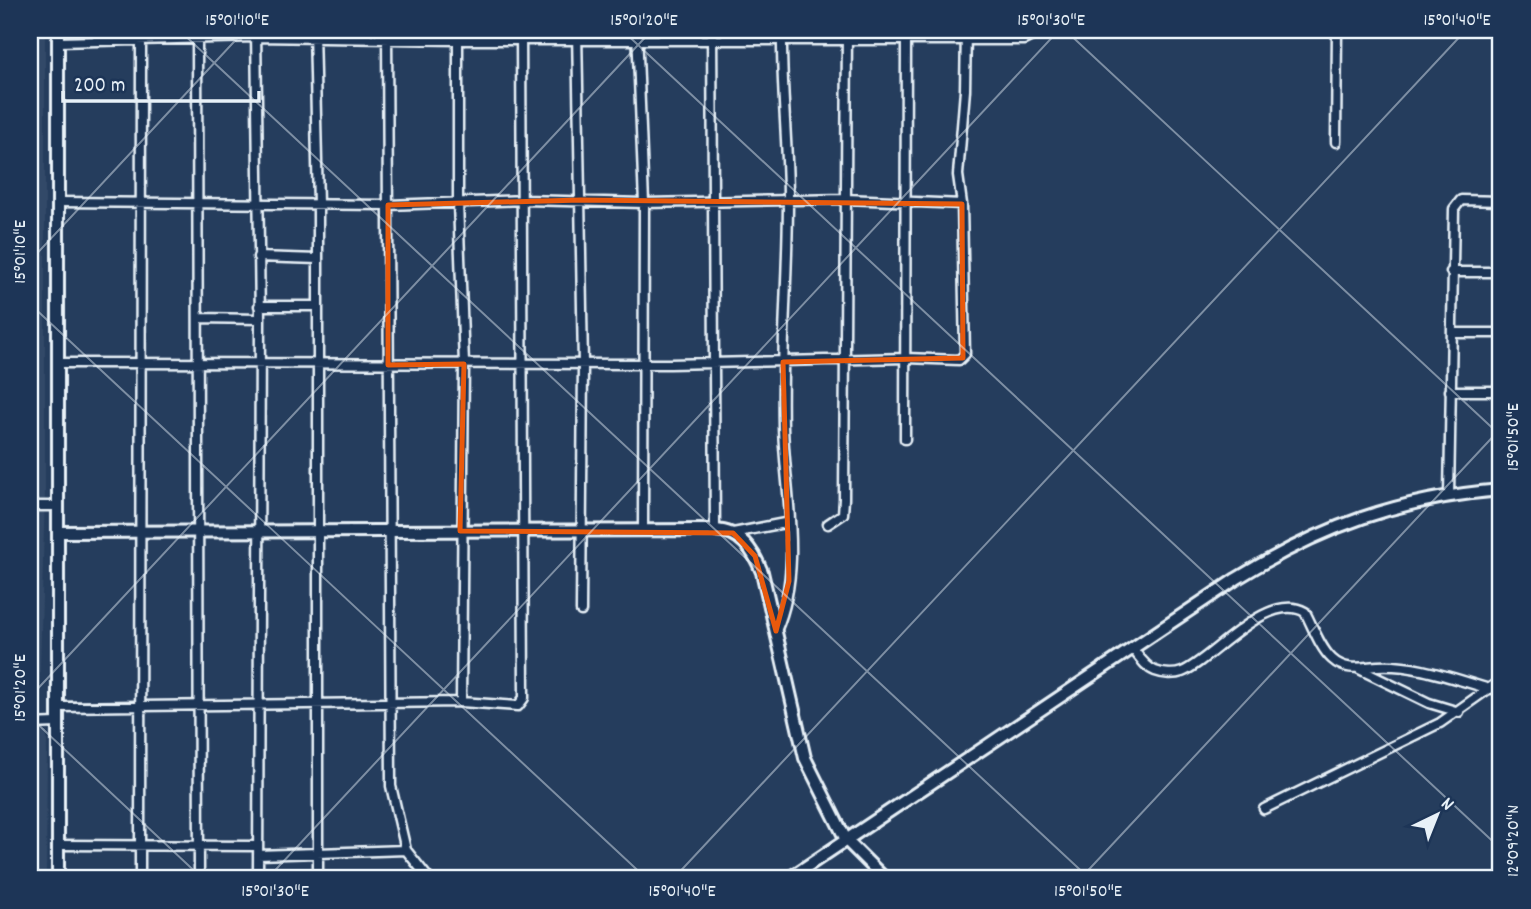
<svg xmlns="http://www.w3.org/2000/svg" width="1531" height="909" font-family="Dekko,sans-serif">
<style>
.built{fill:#334a68}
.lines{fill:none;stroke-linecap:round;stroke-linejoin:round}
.street-casing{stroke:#e8f1f8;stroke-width:13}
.secondary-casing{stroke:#e8f1f8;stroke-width:16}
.street{stroke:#1d3557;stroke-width:8}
.secondary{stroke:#1d3557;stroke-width:10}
.marked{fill:none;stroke:#e8590c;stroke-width:5;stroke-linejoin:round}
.ticks{fill:none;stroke:#e8f1f8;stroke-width:2;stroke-opacity:0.45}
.neatline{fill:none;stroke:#e8f1f8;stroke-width:2.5}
.ticks-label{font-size:18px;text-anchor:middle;fill:#e8f1f8}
</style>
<rect width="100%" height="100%" fill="#253d5d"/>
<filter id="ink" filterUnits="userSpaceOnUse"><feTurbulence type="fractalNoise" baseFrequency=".0143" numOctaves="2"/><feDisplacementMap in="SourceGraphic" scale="14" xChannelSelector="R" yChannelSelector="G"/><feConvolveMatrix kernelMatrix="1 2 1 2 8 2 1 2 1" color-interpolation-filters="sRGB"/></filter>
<g filter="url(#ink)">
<!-- built -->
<path class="built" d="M 30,30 L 45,30 L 45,492 L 39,699 L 30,699 Z
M 30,732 L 47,732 L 46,879 L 30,879 Z"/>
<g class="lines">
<defs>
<path id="street" d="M 197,30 L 199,879
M 256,30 L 260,319 L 258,879
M 314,30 L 318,205 L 318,879
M 387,30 L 391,786 L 406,850 L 429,879
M 458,30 L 458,203 L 464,364 L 461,702
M 577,30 L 583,364 L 581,611
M 637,30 L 644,203 L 643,530
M 712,30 L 715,530
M 58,42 L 256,37 L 458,40 L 1024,40 L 1034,35 L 1036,30
M 1336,142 L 1337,30
M 58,202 L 388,205 L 524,200 L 644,203 L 846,199 L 962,204
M 258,257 L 318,259
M 1451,272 L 1501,272
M 259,306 L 317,306
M 198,318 L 260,319
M 1452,333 L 1501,333
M 58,363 L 670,364 L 906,358 L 959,360 L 965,354 L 962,204 L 958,175 L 965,90 L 966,30
M 1450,391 L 1501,391
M 905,439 L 906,30
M 1449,496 L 1454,209 L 1461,200 L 1501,201
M 30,506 L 58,506
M 828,524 L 843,514 L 844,499 L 847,30
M 733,533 L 790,522
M 776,631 C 804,568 785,494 783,427 C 781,351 788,275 788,199 C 788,143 781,86 782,30
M 1132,648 C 1138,655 1145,667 1155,671 C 1163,674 1174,675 1182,672 C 1211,661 1267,590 1305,612 C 1313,627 1320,648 1332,659 C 1346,672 1362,667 1378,666 C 1416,664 1454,679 1490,689
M 1359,669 L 1429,703 L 1459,712
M 57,707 L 461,702 L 518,706 L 524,698 L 521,30
M 30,724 L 57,723
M 1264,809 L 1440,723 L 1501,680
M 57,845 L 258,846
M 258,855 L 406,850
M 140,879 L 141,30"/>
<path id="secondary" d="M 58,532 L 715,530 C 741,531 753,550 762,572 L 805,758 L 846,840 L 885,879
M 58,879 L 58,30
M 788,879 L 1236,579 C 1322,526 1400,498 1501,490"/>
</defs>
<!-- street casing -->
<use href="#street" class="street-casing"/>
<!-- secondary casing -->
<use href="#secondary" class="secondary-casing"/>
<!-- street -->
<use href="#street" class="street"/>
<!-- secondary -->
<use href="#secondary" class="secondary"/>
</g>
</g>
<!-- marked area -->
<path class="marked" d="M 581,200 L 962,204 L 963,358 L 783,362 L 789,581 L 776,631 L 755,556 L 733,533 L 460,531 L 464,364 L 388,365 L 388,205 Z"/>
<!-- ticks -->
<path class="ticks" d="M 179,30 L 1090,879M 622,30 L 1501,849M 1065,30 L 1501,436M 30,261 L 245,30M 30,304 L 647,879M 30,697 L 652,30M 30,717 L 203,879M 267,879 L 1059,30M 673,879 L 1466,30M 1080,879 L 1501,428M 1487,879 L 1501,864"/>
<!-- margin -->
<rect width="1531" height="909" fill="none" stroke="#1d3557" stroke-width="77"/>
<!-- north arrow -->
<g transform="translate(1437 815) rotate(43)" stroke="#1d3557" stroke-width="5" paint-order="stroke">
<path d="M0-5L12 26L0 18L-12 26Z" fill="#e8f1f8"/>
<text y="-10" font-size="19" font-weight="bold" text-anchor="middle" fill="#e8f1f8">N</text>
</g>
<!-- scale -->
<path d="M63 91v10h196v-10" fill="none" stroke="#e8f1f8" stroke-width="3.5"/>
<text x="74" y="91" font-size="21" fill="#e8f1f8" stroke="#1d3557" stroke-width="5" paint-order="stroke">200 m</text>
<rect x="38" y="38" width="1454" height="832" class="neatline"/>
<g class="ticks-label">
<text x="237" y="25">15°01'10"E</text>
<text x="644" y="25">15°01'20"E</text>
<text x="1051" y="25">15°01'30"E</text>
<text x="1457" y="25">15°01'40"E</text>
<text transform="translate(19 252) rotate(-90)" y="6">15°01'10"E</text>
<text transform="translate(1512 437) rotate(-90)" y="6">15°01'50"E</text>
<text transform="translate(19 688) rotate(-90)" y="6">15°01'20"E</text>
<text transform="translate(1512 841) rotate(-90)" y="6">12°09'20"N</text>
<text x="275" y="896">15°01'30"E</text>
<text x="682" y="896">15°01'40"E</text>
<text x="1088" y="896">15°01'50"E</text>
</g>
</svg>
